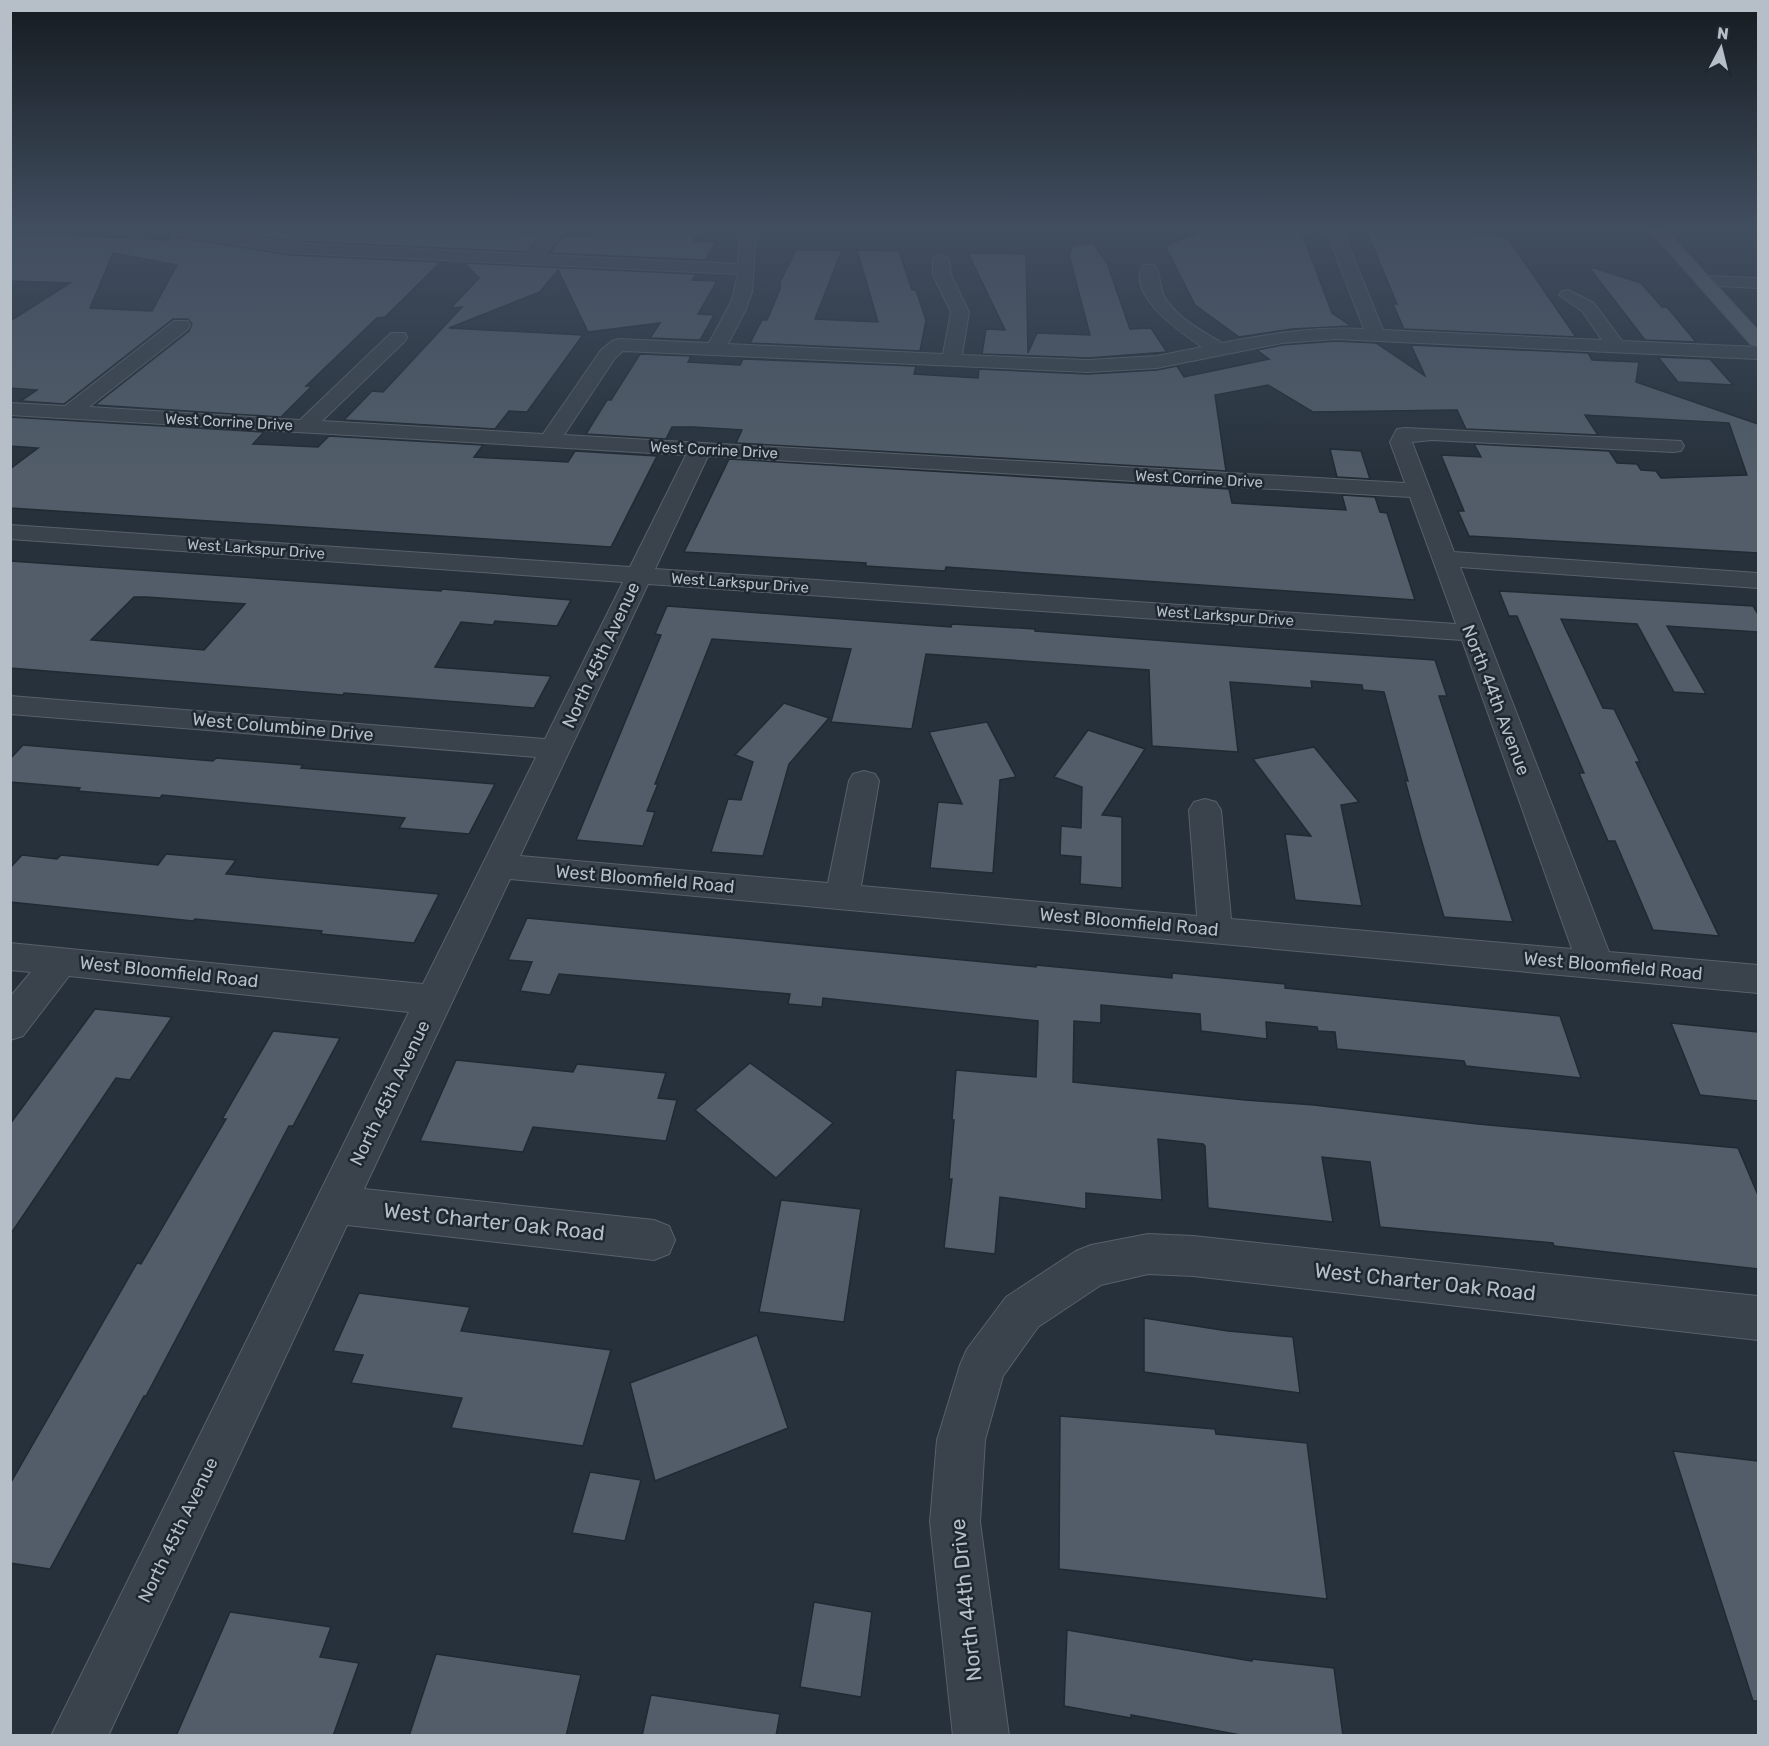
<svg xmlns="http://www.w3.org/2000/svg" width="1769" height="1746" font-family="Rubik,sans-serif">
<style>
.building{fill:#525d69;stroke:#212a33;stroke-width:1.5;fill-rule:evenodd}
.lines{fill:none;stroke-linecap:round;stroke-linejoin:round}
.minor-casing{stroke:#58616a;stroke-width:2}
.major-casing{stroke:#434c55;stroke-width:2}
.minor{fill:#3a434c;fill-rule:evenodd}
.major{fill:#58626b;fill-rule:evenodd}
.labels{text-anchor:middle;stroke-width:5;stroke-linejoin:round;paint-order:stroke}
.far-street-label{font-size:15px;fill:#b6bec7;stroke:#1f2831}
.street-label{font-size:18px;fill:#b6bec7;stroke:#1f2831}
.near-street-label{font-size:21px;fill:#b6bec7;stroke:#1f2831}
</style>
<rect width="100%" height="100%" fill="#26313b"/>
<!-- building -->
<path class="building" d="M 227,230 L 474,230 L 495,232 L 497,230 L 529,230 L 525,234 L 541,235 L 526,252 L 291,241 Z
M 594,230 L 701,230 L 693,241 L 716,242 L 705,260 L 549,253 L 563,236 L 588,237 Z
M 1194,230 L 1301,230 L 1332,313 L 1351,326 L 1292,329 L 1239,337 L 1195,305 L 1165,246 L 1194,234 Z
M 1366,230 L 1471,230 L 1473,234 L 1495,235 L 1509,240 L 1576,337 L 1404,329 L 1393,304 L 1397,304 Z
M 10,233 L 169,240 L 169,233 L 177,237 L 291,255 L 441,262 L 385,317 L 377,318 L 306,386 L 312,386 L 281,417 L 95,405 L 189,331 L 192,324 L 188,319 L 173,319 L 64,404 L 21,401 L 37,390 L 10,388 L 10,321 L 70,283 L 10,281 ZM 113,253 L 177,265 L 152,311 L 90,308 Z
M 1093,243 L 1107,263 L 1130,329 L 1151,328 L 1167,352 L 1088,358 L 982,354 L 986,329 L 1005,330 L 968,253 L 1026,254 L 1028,353 L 1037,333 L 1090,335 L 1069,255 L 1073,245 Z
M 796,250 L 842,250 L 815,319 L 878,322 L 857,250 L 899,251 L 912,290 L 916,290 L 926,320 L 920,351 L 750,343 L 762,320 L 767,320 L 780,289 L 780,282 Z
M 464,263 L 696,274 L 692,280 L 717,281 L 698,314 L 714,315 L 700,340 L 650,338 L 660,323 L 588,332 L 558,270 L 540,292 L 449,328 L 583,335 L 527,412 L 509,411 L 495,429 L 344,420 L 372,391 L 383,392 L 462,307 L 451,308 L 479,278 Z
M 1588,266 L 1641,283 L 1662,307 L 1667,307 L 1696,342 L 1645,340 Z
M 1336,341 L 1376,343 L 1425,376 L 1411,345 L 1588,353 L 1592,360 L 1639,362 L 1636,382 L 1758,424 L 1758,553 L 1469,536 L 1458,511 L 1464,511 L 1441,455 L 1481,457 L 1474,444 L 1609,451 L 1617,463 L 1637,464 L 1641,470 L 1656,471 L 1661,478 L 1747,475 L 1729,423 L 1585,415 L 1598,435 L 1466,429 L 1457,410 L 1313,412 L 1268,385 L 1215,395 L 1226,471 L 736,443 L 742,430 L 693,427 L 672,427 L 666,439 L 586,434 L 607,400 L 611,400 L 640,354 L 691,356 L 688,362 L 740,365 L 743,359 L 916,366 L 914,374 L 978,378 L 979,369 L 1088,374 L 1157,370 L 1177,366 L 1184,377 L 1269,359 L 1257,350 L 1282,345 Z
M 1658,357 L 1710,359 L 1733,385 L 1678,382 Z
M 10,417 L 264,432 L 253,444 L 318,447 L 329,436 L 483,445 L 474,457 L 568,462 L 575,451 L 657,456 L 611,547 L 10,508 L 10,469 L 38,448 L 10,446 Z
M 1330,449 L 1361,451 L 1370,479 L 1337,477 Z
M 729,459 L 1229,489 L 1232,503 L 1346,510 L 1342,495 L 1375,497 L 1380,512 L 1387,513 L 1415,600 L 946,567 L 945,571 L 866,566 L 866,563 L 684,552 Z
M 10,561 L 441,591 L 442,589 L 571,600 L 557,626 L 495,621 L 493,625 L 461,622 L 435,667 L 551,676 L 534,708 L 344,693 L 343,695 L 10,668 ZM 134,597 L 146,597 L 245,604 L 204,650 L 91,640 Z
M 1499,591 L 1753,606 L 1758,614 L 1758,632 L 1667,626 L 1706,694 L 1674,692 L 1637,624 L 1561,619 L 1603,708 L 1614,709 L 1640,762 L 1636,762 L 1719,936 L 1653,930 L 1615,841 L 1608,841 L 1579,773 L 1584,773 L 1517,616 L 1509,616 Z
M 667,606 L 951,627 L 952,624 L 1035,629 L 1035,631 L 1260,648 L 1435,660 L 1447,696 L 1439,696 L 1513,922 L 1444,917 L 1421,839 L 1405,780 L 1408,781 L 1384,692 L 1363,690 L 1362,685 L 1311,681 L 1312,688 L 1230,682 L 1238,752 L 1152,746 L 1149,670 L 926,654 L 912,729 L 831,722 L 851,649 L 712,639 L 655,784 L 658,784 L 647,811 L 655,812 L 643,846 L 576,840 L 661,635 L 655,634 Z
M 784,703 L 829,718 L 789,764 L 763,856 L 711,852 L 728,799 L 741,800 L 753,762 L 735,755 Z
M 987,722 L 1016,777 L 1000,780 L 993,873 L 930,868 L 938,802 L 962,804 L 929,732 Z
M 1088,730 L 1145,749 L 1102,815 L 1122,817 L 1122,888 L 1080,884 L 1081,857 L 1060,855 L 1061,826 L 1081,828 L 1082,787 L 1054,777 Z
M 23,745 L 213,761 L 216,758 L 303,765 L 301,768 L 495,784 L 469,834 L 399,828 L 405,818 L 162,795 L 160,798 L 78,791 L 80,788 L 10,782 L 10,759 Z
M 1314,747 L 1359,802 L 1341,805 L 1362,906 L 1295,900 L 1285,834 L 1311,836 L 1253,759 Z
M 166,854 L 236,860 L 226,874 L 439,894 L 414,943 L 321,934 L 322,931 L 195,919 L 193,921 L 10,902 L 10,868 L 22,855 L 57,859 L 61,855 L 158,865 Z
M 527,918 L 1036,967 L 1036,965 L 1172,978 L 1172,973 L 1285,984 L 1285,988 L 1560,1016 L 1581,1078 L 1466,1066 L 1464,1061 L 1337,1049 L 1335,1032 L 1318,1031 L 1317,1027 L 1266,1022 L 1267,1039 L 1201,1031 L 1200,1014 L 1101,1005 L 1101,1023 L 1074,1021 L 1073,1082 L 1245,1100 L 1314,1105 L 1478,1124 L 1738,1148 L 1758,1195 L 1758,1269 L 1554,1246 L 1553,1243 L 1380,1227 L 1370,1162 L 1322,1157 L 1333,1222 L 1208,1208 L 1205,1146 L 1203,1144 L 1158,1139 L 1162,1200 L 1086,1193 L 1086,1209 L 1000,1197 L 995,1254 L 944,1248 L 952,1179 L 949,1179 L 954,1120 L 952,1120 L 956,1070 L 1036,1077 L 1038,1021 L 823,998 L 822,1007 L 788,1004 L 790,994 L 559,974 L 550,995 L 520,991 L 532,962 L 508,960 Z
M 95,1009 L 172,1017 L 130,1080 L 116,1078 L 10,1235 L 10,1124 Z
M 1671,1023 L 1758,1032 L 1758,1101 L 1700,1095 Z
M 273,1031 L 340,1038 L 293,1126 L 289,1126 L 146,1396 L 144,1396 L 50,1569 L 10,1563 L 10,1484 L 137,1263 L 141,1264 L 226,1119 L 222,1119 Z
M 456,1060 L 573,1072 L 577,1064 L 666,1073 L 658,1098 L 677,1100 L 666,1141 L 533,1127 L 523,1152 L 420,1141 Z
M 750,1063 L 833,1123 L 776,1178 L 695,1110 Z
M 781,1200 L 861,1209 L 844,1322 L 759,1312 Z
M 359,1293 L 470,1307 L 461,1331 L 611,1350 L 583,1446 L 451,1428 L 462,1398 L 351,1383 L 363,1355 L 333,1351 Z
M 1144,1318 L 1228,1331 L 1293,1337 L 1300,1393 L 1144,1372 Z
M 757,1335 L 788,1428 L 655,1481 L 630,1383 Z
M 1060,1416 L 1215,1429 L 1216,1434 L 1307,1443 L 1327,1599 L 1059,1569 Z
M 1673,1451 L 1758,1461 L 1758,1701 L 1753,1701 Z
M 590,1472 L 641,1480 L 625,1541 L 572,1533 Z
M 814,1602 L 872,1612 L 861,1697 L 800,1687 Z
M 230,1612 L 331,1627 L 320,1657 L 359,1663 L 333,1736 L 176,1736 Z
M 1067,1630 L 1252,1661 L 1252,1659 L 1334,1668 L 1343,1736 L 1246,1736 L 1131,1715 L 1131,1718 L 1064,1706 Z
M 436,1654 L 581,1675 L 566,1736 L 409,1736 Z
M 651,1695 L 780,1714 L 776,1736 L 642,1736 Z"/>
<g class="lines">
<defs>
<path id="minor" d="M 169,230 L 210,230 L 291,243 L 527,254 L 548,230 L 565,230 L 544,255 L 738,264 L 740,230 L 756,230 L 752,292 L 746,309 L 728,344 L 943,354 L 951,312 L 933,275 L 933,259 L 941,254 L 949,259 L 951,275 L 969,312 L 962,355 L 1088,360 L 1157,356 L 1202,347 C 1183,334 1125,295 1143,265 L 1155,265 C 1161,274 1159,287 1164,296 C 1176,318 1203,331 1222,343 C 1270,334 1315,326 1364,329 L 1326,230 L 1342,230 L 1383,330 L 1602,340 L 1582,311 L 1559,295 L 1562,291 L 1568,290 L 1594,303 L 1622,341 L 1758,347 L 1758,359 L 1336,339 L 1282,343 L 1157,368 L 1088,372 L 623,351 L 615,358 L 564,435 L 1405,483 L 1390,442 L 1397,429 L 1405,428 L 1681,441 L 1684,446 L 1681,451 L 1673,452 L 1432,440 L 1412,442 L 1454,552 L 1758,573 L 1758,588 L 1460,567 L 1609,952 L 1758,965 L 1758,993 L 510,879 L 364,1189 L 654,1220 L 669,1226 L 675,1240 L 669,1254 L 654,1260 L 347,1225 L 108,1736 L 51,1736 L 409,1012 L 69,976 L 23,1036 L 10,1040 L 10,997 L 31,972 L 10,970 L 10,943 L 423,984 L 536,757 L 10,714 L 10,696 L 545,739 L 623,582 L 10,539 L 10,525 L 630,567 L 686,455 L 10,415 L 10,403 L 65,406 L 174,321 L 188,321 L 190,325 L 188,329 L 89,407 L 300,420 L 391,333 L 405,333 L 407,337 L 405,341 L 322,421 L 543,434 L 601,350 L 612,341 L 619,339 L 709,343 L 732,300 L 738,274 L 291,253 L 177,235 ZM 708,456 L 1410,497 L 1456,624 L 655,569 ZM 648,584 L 1462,640 L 1572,949 L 1231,919 L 1221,810 L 1216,802 L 1205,799 L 1194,802 L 1189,810 L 1197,916 L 861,886 L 879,781 L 875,774 L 864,771 L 853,774 L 849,781 L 828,883 L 520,856 Z
M 1704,276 L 1758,278 L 1758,288 L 1698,285 L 1695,281 L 1698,277 Z
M 1148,1234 L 1193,1236 L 1758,1296 L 1758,1340 L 1193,1276 L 1148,1274 L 1101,1285 L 1038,1327 L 1003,1376 L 985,1440 L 980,1522 L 1009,1736 L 953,1736 L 930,1522 L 937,1440 L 960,1365 L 967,1349 L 1006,1297 L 1076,1251 L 1091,1245 Z"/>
<path id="major" d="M 1649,230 L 1666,230 L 1758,330 L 1758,347 L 1751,345 Z"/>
</defs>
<!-- minor casing -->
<use href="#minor" class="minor-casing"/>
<!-- major casing -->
<use href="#major" class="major-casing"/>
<!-- minor -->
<use href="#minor" class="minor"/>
<!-- major -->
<use href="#major" class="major"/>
</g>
<!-- sky -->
<linearGradient id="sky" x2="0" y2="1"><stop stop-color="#151b20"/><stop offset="0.48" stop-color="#414e60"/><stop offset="1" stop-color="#414e60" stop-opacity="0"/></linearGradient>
<rect width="1769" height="475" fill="url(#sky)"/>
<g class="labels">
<!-- far-street labels -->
<g class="far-street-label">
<text transform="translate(229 422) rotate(3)" y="5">West Corrine Drive</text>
<text transform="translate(714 450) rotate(3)" y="5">West Corrine Drive</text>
<text transform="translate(1199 479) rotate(3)" y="5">West Corrine Drive</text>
<text transform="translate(256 549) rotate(4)" y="5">West Larkspur Drive</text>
<text transform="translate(740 583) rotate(4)" y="5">West Larkspur Drive</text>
<text transform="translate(1225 616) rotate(4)" y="5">West Larkspur Drive</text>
</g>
<!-- street labels -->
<g class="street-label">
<text transform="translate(601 655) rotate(-65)" y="6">North 45th Avenue</text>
<text transform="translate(1496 700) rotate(69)" y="6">North 44th Avenue</text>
<text transform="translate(283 727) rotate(5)" y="6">West Columbine Drive</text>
<text transform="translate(645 879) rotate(5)" y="6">West Bloomfield Road</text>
<text transform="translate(1129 922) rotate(5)" y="6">West Bloomfield Road</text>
<text transform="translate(1613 966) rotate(5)" y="6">West Bloomfield Road</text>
<text transform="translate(169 972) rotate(6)" y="6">West Bloomfield Road</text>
<text transform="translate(390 1093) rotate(-64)" y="6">North 45th Avenue</text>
<text transform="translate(178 1530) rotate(-64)" y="6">North 45th Avenue</text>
</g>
<!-- near-street labels -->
<g class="near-street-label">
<text transform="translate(494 1222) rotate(6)" y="7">West Charter Oak Road</text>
<text transform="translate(1425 1282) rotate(6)" y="7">West Charter Oak Road</text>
<text transform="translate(966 1600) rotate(-96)" y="7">North 44th Drive</text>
</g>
</g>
<!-- border -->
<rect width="1769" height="1746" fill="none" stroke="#b6bec7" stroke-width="24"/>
<!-- north arrow -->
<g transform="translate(1721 48) rotate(7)" stroke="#1f2831" stroke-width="4.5" paint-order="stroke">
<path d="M0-4.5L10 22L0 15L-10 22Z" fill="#b6bec7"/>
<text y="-9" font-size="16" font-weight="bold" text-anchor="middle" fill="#b6bec7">N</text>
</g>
</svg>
